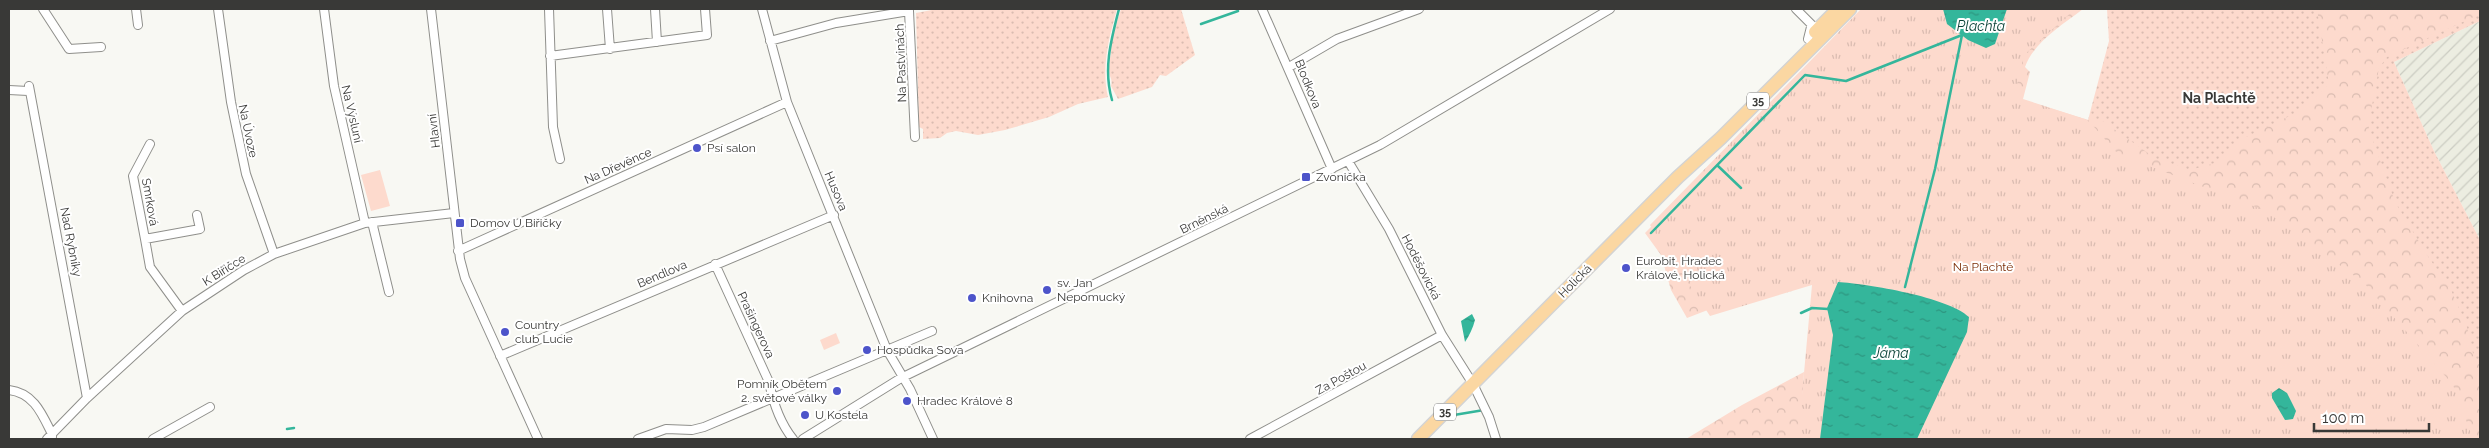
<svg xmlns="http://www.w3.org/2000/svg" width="2489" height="448" font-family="Raleway,sans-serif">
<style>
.industrial{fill:url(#industrial-furrows)}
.grass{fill:url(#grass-dots)}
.forest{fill:url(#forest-crowns)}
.park{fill:url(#park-tufts)}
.pitch{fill:#fddacd}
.water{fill:url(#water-ripples)}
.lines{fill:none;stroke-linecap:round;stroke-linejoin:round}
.stream{stroke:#34b69b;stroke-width:2.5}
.minor-casing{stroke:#8f8f8b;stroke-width:10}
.primary-casing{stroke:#d3d3d3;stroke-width:15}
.minor{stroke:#fff;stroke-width:8}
.primary{stroke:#fbd7a2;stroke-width:12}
.poi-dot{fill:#4d54ca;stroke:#fff;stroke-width:2}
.labels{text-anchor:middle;stroke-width:4;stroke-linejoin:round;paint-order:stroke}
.shield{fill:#fff;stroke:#747473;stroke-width:1}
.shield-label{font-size:11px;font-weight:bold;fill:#393937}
.street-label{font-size:12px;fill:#393937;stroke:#fff}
.poi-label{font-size:12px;fill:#393937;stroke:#fff;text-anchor:start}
.park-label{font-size:12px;fill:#7b2d05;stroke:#fff}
.water-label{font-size:14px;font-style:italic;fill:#063f34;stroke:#fff}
.neighbourhood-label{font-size:14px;font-weight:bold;fill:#393937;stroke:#fff}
</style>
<defs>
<pattern id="industrial-furrows" width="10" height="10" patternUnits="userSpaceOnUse" patternTransform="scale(1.25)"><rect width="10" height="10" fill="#ecede1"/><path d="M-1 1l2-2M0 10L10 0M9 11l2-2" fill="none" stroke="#cbccc2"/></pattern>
<pattern id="grass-dots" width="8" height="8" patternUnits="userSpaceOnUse" patternTransform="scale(1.25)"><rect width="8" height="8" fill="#fddacd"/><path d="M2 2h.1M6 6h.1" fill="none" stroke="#dabcb1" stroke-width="1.8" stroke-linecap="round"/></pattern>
<pattern id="forest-crowns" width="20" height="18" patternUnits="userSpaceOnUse" patternTransform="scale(1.25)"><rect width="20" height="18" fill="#fddacd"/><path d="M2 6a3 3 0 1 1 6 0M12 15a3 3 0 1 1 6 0" fill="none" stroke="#dabcb1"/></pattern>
<pattern id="park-tufts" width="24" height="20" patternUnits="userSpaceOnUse" patternTransform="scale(1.25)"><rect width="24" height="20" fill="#fddacd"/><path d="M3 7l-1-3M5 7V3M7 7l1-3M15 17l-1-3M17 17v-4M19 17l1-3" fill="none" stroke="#dabcb1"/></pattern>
<pattern id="water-ripples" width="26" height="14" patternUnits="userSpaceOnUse" patternTransform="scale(1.25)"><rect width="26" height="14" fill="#34b69b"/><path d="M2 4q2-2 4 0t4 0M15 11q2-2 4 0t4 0" fill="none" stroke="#2d957f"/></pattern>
</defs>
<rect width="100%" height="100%" fill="#f8f8f3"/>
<!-- industrial -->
<path class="industrial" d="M 2480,21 L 2480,240 L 2434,151 L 2394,62 Z"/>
<!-- grass -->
<path class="grass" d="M 937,9 L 1117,9 C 1109,38 1101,67 1108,97 L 1078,104 L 1049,117 L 1005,130 L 978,135 L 956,131 L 947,133 L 940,138 L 923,139 L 923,129 L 919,127 L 916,13 Z
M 1121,9 L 1181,9 L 1195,55 L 1166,76 L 1160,75 L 1152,87 L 1118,99 L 1111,86 C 1113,79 1109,77 1109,70 C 1108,61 1113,53 1110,45 Z
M 2107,9 L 2480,9 L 2480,21 L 2394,62 L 2434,151 L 2480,240 L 2480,439 L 2118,154 L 2088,120 L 2109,41 Z"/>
<!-- forest -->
<path class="forest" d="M 2007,9 L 2083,9 C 2062,25 2034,42 2025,67 L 2030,72 L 2023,99 L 2088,120 L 2101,120 L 2155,158 L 2190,170 L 2215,163 L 2242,139 L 2302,110 L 2329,84 L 2317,9 L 2480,9 L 2480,14 L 2387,57 L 2379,68 L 2368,127 L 2395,202 L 2427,255 L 2451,290 L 2467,327 L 2475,362 L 2480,365 L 2480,439 L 2162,439 L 1838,282 L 1762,289 L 1687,318 L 1671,290 L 1661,255 L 1645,233 L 1841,35 Z
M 1804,372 L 1800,439 L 1686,439 L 1742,405 Z"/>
<!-- park -->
<path class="park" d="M 1861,9 L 2075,9 L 2024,55 L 2014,97 L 2088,120 L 2118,154 L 2266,211 L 2364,283 L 2453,385 L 2473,439 L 1798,439 L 1812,285 L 1710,316 L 1650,225 Z"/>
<!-- pitch -->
<path class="pitch" d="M 380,170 L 390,206 L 371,211 L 361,175 Z
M 836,333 L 840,343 L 824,350 L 820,340 Z"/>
<!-- water -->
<path class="water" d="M 1943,9 L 2007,9 L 1995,44 L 1986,48 L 1968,40 L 1947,24 Z
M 1838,282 C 1868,284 1948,297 1969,317 L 1967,332 L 1917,439 L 1820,439 L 1833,335 L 1827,308 Z
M 1472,314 L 1475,320 C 1473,328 1469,336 1465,342 L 1461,321 Z
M 2279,388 L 2287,393 L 2296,411 L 2293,419 L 2285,420 L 2272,398 L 2272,393 Z"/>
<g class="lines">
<!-- stream -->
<path class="stream" d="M 1201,24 L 1238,11
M 1112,100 C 1103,69 1111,40 1119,9
M 1717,165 L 1741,188
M 1651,233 L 1805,75 L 1846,81 L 1962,35
M 1905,287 L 1935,169 L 1962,35
M 1801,313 L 1812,308 L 1828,309
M 1454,415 L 1484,410
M 287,429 L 294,428"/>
<defs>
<path id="minor" d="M 43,9 L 69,49 L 101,47
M 136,9 L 138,25
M 218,9 L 231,102 L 246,174 L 274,254
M 324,9 L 334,86 L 365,223
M 431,9 L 460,259 L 465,278 L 538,439
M 549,9 L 553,127 L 560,159
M 607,9 L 610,49
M 655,9 L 657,42
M 762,9 L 787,102 L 887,350 L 910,389 L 933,439
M 1262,9 L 1332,169
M 1796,9 L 1813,26 L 1822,27
M 1808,39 L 1811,27
M 770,41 L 836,23 L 909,11 L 915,137
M 550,56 L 707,35 L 705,9
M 1289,67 L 1337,39 L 1419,9
M 29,86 L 87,398
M 9,90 L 28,91
M 150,144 L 133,176 L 145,239 L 150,267 L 182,311
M 1348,161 L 1389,229 L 1442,335 L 1473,384 L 1489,417 L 1496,439
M 372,222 L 389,292
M 145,239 L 200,229 L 197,215
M 458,251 L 787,102
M 715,264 L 769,382 C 773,402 780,423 793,439
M 500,356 L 834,215
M 9,390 C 34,393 42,414 52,434 L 52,437
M 47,439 L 87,398 L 182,311 L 244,270 L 274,254 L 365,223 L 454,213
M 153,439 L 210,407
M 638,439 L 666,429 L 692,430 L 704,427 L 932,331
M 803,439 L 901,378 L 1380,145 L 1610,9
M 1250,439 L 1442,335"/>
<path id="primary" d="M 1815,32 L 1838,9
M 1418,439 L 1678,177 L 1721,138 L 1850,9"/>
</defs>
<!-- minor casing -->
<use href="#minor" class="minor-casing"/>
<!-- primary casing -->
<use href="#primary" class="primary-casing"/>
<!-- minor -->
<use href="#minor" class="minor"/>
<!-- primary -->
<use href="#primary" class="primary"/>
</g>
<!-- markers -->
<g class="poi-dot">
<circle cx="697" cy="148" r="5"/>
<rect x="1301" y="172" width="10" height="10" rx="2.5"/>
<rect x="455" y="218" width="10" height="10" rx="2.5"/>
<circle cx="1626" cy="268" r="5"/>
<circle cx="1047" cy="290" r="5"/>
<circle cx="972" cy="298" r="5"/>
<circle cx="505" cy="332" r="5"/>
<circle cx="867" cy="350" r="5"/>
<circle cx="837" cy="391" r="5"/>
<circle cx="907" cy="401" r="5"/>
<circle cx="805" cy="415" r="5"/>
</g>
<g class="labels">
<!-- shield labels -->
<g class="shield">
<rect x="1747" y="92.5" width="22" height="17" rx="4"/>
<rect x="1434" y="403.5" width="22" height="17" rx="4"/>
</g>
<g class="shield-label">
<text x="1758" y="105">35</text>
<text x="1445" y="416">35</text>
</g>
<!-- street labels -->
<g class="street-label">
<text transform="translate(901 63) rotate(-92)" y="4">Na Pastvinách</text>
<text transform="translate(1308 84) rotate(68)" y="4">Blodkova</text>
<text transform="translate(352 114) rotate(77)" y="4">Na Výsluní</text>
<text transform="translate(248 131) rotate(78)" y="4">Na Úvoze</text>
<text transform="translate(434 131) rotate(-97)" y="4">Hlavní</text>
<text transform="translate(618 166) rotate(-24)" y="4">Na Dřevěnce</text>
<text transform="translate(836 191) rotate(67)" y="4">Husova</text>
<text transform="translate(150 202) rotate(80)" y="4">Smrková</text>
<text transform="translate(1204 219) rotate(-26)" y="4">Brněnská</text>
<text transform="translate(71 242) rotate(79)" y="4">Nad Rybníky</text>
<text transform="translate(1421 267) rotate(63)" y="4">Hoděšovická</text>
<text transform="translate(224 270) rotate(-32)" y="4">K Biřičce</text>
<text transform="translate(662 274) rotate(-23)" y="4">Bendlova</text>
<text transform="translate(1575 281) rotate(-45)" y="4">Holická</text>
<text transform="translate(756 325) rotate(65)" y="4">Prašingerova</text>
<text transform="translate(1341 378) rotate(-29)" y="4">Za Poštou</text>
</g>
<!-- poi labels -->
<g class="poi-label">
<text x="707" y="152">Psí salon</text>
<text x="1316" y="181">Zvonička</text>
<text x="470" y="227">Domov U Biřičky</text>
<text x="1636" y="265">Eurobit, Hradec<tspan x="1636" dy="14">Králové, Holická</tspan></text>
<text x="1057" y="287">sv. Jan<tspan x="1057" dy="14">Nepomucký</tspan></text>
<text x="982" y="302">Knihovna</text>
<text x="515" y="329">Country<tspan x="515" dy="14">club Lucie</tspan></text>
<text x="877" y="354">Hospůdka Sova</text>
<text x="827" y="388" text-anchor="end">Pomník Obětem<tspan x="827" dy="14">2. světové války</tspan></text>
<text x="917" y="405">Hradec Králové 8</text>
<text x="815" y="419">U Kostela</text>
</g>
<!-- park labels -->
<g class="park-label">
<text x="1983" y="271">Na Plachtě</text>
</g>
<!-- water labels -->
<g class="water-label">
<text x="1981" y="31">Plachta</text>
<text x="1891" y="358">Jáma</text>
</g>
<!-- neighbourhood labels -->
<g class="neighbourhood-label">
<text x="2219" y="103">Na Plachtě</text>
</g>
</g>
<!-- border -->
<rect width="2489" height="448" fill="none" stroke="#393937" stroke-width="20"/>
<!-- scale -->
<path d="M2314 423v8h115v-8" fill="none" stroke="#393937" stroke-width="2.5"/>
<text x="2322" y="423" font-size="15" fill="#393937" stroke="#ffffff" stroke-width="4" paint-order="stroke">100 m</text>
</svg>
